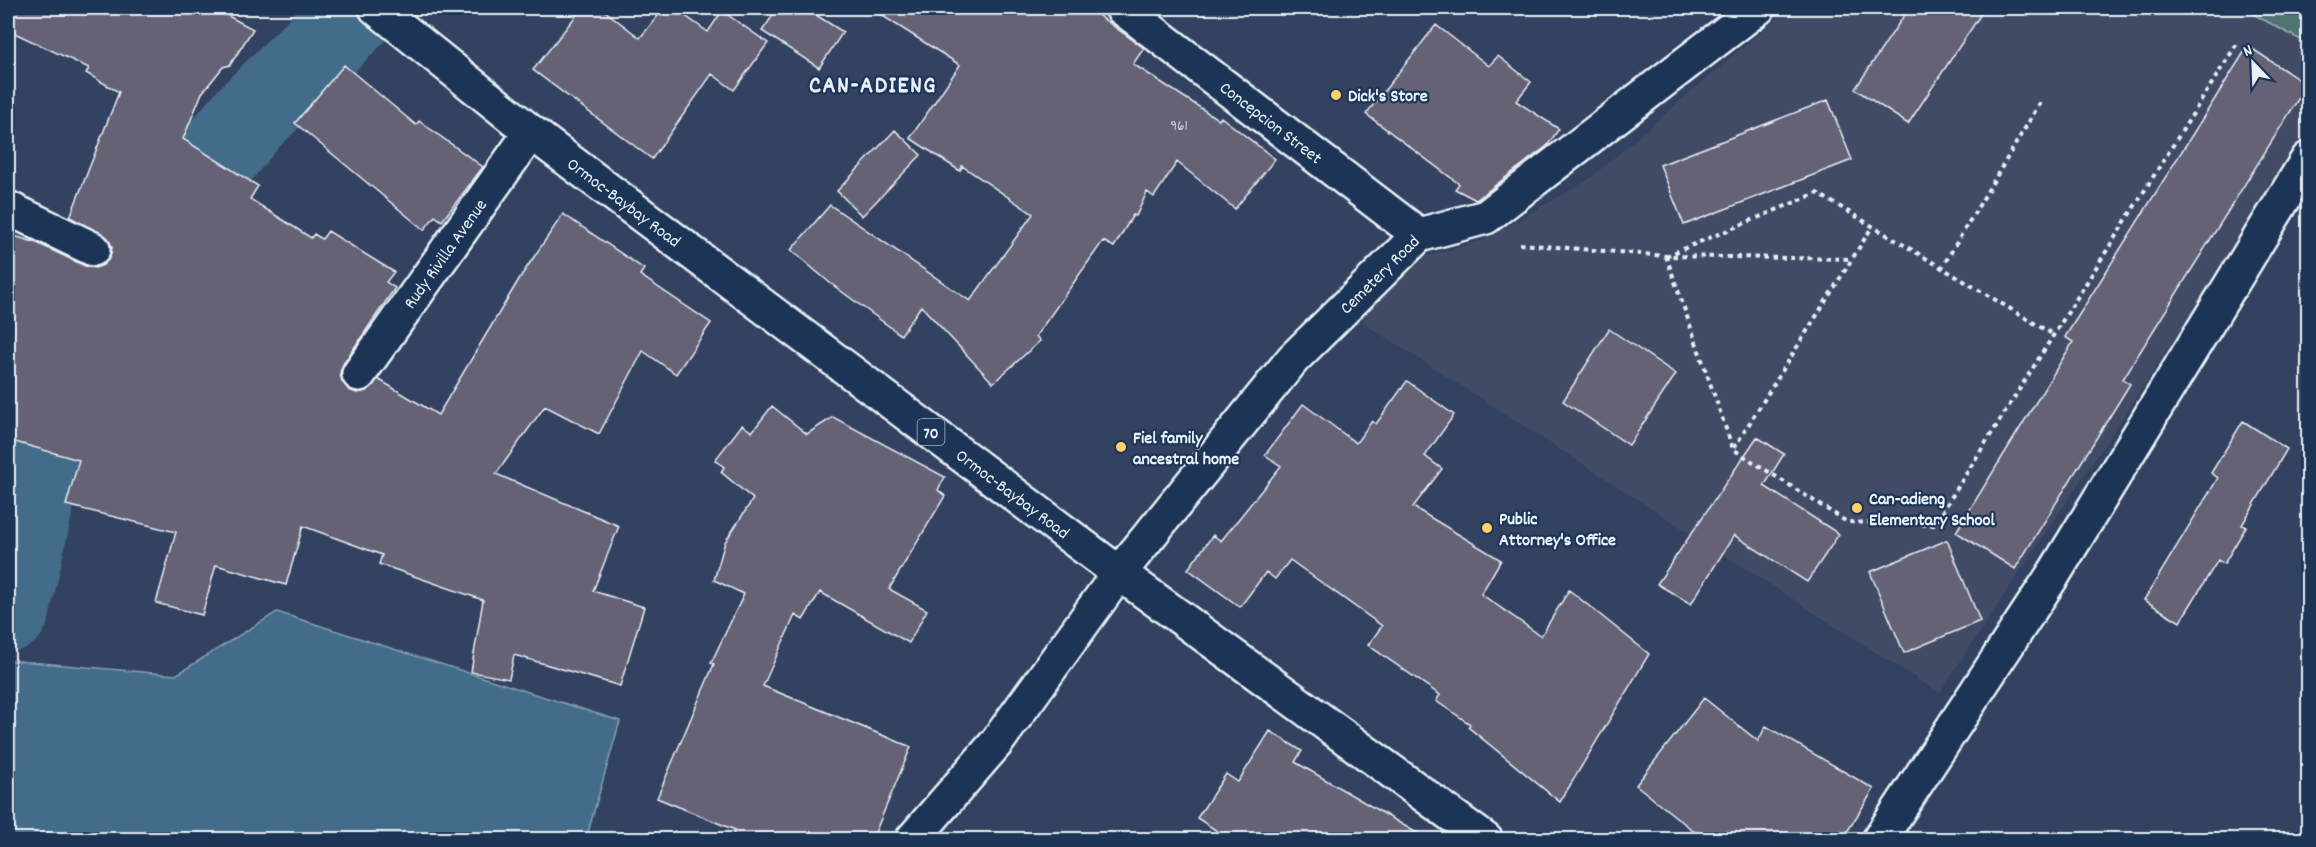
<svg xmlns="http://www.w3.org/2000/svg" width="2316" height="847" font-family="Dekko,sans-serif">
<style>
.built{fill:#424c66}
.green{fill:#4f7272;stroke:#9cb2b5;stroke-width:1.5}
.water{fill:#426c89;stroke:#84a1b5;stroke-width:1.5}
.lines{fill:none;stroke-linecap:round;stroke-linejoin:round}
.river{stroke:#426c89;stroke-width:84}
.building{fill:#666274;stroke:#e8f1f8;stroke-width:1.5}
.minor-casing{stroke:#e8f1f8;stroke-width:38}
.highway-casing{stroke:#e8f1f8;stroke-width:38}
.path{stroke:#e8f1f8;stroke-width:4;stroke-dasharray:4.5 4.5;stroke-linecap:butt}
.minor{stroke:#1d3557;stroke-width:33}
.highway{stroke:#1d3557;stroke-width:33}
.poi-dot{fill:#ffd166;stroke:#1d3557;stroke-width:2}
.labels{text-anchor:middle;stroke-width:4.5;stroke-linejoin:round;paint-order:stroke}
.number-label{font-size:15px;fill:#c8cdd7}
.shield{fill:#1d3557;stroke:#abb9c8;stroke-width:1.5}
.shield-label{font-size:16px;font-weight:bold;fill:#e8f1f8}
.poi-label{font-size:18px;font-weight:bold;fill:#e8f1f8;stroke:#1d3557;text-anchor:start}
.street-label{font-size:18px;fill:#e8f1f8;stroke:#1d3557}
.district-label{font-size:24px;font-weight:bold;letter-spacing:1.5px;fill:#e8f1f8;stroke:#1d3557}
</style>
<rect width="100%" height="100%" fill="#334260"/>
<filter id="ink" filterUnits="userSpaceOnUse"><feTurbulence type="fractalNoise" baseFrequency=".0167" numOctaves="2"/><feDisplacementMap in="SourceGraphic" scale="12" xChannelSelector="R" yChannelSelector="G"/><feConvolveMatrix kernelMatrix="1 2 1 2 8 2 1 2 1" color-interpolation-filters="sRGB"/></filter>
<g filter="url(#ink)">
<!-- built -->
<path class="built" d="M 1789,8 L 2242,8 L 2308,44 L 2308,139 L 1939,693 L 1362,322 L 1409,261 L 1482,241 L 1588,180 Z"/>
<!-- green -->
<path class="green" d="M 2242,8 L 2308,8 L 2308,44 Z"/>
<!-- water -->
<path class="water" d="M 277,612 L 620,721 L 586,839 L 8,839 L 8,660 L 176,675 Z"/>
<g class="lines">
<!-- river -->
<path class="river" d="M 8,610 L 37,479 L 97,324 L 161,224 L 247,120 L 359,8"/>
</g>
<!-- building -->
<path class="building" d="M 8,8 L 213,8 L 253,29 L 230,65 L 223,67 L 202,93 L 183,139 L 258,186 L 250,199 L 311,238 L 314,234 L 322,239 L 328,231 L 394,272 L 386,282 L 395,288 L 343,364 L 340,373 L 342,381 L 349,390 L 357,393 L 366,391 L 378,379 L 438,415 L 521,276 L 563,214 L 644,269 L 640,275 L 711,323 L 676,374 L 643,351 L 599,434 L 545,406 L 496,474 L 619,526 L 593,591 L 644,607 L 620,686 L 514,655 L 509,679 L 471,672 L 483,600 L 379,564 L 382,555 L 303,526 L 286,585 L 216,565 L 202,615 L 156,603 L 176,532 L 66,505 L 79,460 L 8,440 L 8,234 L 37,243 L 85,266 L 95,268 L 103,265 L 110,258 L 112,247 L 108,238 L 70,217 L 119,92 L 86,73 L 89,68 L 8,30 Z
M 582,8 L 601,8 L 640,38 L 664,8 L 674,8 L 708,32 L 722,11 L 768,43 L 734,90 L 712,74 L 652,159 L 533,70 Z
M 778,8 L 805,8 L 843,32 L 819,68 L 762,31 Z
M 870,8 L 1088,8 L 1144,48 L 1133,64 L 1219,120 L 1221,117 L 1275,159 L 1235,209 L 1177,162 L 1154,197 L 1147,192 L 1136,216 L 1133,215 L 1114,247 L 1103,241 L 1036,336 L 1040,341 L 993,383 L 921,306 L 901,335 L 830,283 L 791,250 L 830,205 L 970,301 L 1033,214 L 962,166 L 960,171 L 910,138 L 960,65 Z
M 1909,8 L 1985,8 L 1908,124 L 1855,89 Z
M 1436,25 L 1489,66 L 1498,56 L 1531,82 L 1516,101 L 1559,129 L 1547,146 L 1476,200 L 1455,189 L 1459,184 L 1366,114 Z
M 2248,46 L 2307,85 L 2123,379 L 2130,384 L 2015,569 L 1956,532 L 2073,342 L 2065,337 Z
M 344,65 L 416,125 L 419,121 L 483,167 L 442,221 L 435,216 L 424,230 L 295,123 Z
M 1828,100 L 1852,160 L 1684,225 L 1660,165 Z
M 895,130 L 921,155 L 862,216 L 837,191 Z
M 1609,329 L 1676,374 L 1629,445 L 1563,401 Z
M 1407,381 L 1454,415 L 1425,456 L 1442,469 L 1413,507 L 1501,560 L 1481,594 L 1541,636 L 1569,590 L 1649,654 L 1560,802 L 1468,727 L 1470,724 L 1436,701 L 1440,695 L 1368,645 L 1382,626 L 1290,560 L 1275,579 L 1266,572 L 1240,607 L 1188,569 L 1213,535 L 1221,541 L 1281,466 L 1265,455 L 1303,404 L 1356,443 L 1372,421 L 1376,424 Z
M 772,406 L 807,434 L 833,417 L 945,477 L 938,490 L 945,496 L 889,589 L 927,610 L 909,643 L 820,592 L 803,620 L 795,615 L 763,686 L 911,747 L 872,840 L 731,840 L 735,830 L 657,798 L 714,664 L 711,663 L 744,594 L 714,580 L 725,542 L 753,499 L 721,472 L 724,467 L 715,460 L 742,425 L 752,432 Z
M 2243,421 L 2287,449 L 2242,525 L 2246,527 L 2224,564 L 2218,560 L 2180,622 L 2144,600 L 2218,478 L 2211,473 Z
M 1757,437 L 1784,454 L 1764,486 L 1839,534 L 1807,582 L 1734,535 L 1691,604 L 1657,584 Z
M 1947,540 L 1980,621 L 1904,653 L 1870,572 Z
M 1704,698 L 1758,741 L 1766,726 L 1874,789 L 1842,840 L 1705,840 L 1636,785 Z
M 1270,731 L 1302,751 L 1295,762 L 1429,840 L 1231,840 L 1197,818 L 1226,774 L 1238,782 Z"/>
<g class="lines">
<defs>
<g id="minor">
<path id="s1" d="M 1122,8 L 1419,235"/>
<path d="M 8,208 L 93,249"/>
<path id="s2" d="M 359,374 L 531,132"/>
<path id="s3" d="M 912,840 L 997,742 L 1119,573 L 1293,359 L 1419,235 L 1486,217 L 1758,8"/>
<path d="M 1879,840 L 2055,572 L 2308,159"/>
</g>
<g id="highway">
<path id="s4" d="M 376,8 L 531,132 L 1119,573 L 1486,840"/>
</g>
</defs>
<!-- minor casing -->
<use href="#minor" class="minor-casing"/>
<!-- highway casing -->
<use href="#highway" class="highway-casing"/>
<!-- path -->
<path class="path" d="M 1520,244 L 1666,256 L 1852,259
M 1666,256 L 1733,449 L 1847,522 L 1934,525 L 2238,42
M 1666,256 L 1817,193 L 2054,335
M 1941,269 L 2040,103
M 1734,448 L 1872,227"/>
<!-- minor -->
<use href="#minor" class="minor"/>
<!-- highway -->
<use href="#highway" class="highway"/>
</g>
</g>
<!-- markers -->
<g class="poi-dot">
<circle cx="1336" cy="95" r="6"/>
<circle cx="1121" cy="447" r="6"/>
<circle cx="1857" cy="508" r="6"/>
<circle cx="1487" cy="528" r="6"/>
</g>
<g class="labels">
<!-- number labels -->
<g class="number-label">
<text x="1179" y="130">961</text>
</g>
<!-- shield labels -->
<rect class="shield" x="917.5" y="419" width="27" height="26" rx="4.5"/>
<g class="shield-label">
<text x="931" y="438">70</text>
</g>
<!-- poi labels -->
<g class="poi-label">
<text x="1348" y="101">Dick's Store</text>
<text x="1133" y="443">Fiel family<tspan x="1133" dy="21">ancestral home</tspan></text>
<text x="1869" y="504">Can-adieng<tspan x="1869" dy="21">Elementary School</tspan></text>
<text x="1499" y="524">Public<tspan x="1499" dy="21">Attorney's Office</tspan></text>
</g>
<!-- street labels -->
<g class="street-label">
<text dy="6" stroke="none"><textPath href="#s1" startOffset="188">Concepcion Street</textPath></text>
<text dy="6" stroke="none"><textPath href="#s4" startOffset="315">Ormoc-Baybay Road</textPath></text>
<text dy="6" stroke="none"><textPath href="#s2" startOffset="148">Rudy Rivilla Avenue</textPath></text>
<text dy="6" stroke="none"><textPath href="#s3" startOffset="735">Cemetery Road</textPath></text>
<text dy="6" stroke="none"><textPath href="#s4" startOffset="801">Ormoc-Baybay Road</textPath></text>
</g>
<!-- district labels -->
<g class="district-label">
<text x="873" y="92">CAN-ADIENG</text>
</g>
</g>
<!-- margin -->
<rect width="2316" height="847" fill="none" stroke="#1d3557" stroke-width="30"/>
<rect x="15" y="15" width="2286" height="817" fill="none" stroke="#e8f1f8" stroke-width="2" filter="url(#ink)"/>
<!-- north arrow -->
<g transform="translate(2253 63) rotate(337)" stroke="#1d3557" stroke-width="4.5" paint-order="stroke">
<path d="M0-4.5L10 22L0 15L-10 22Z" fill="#e8f1f8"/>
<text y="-9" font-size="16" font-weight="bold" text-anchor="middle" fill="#e8f1f8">N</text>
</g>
</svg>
